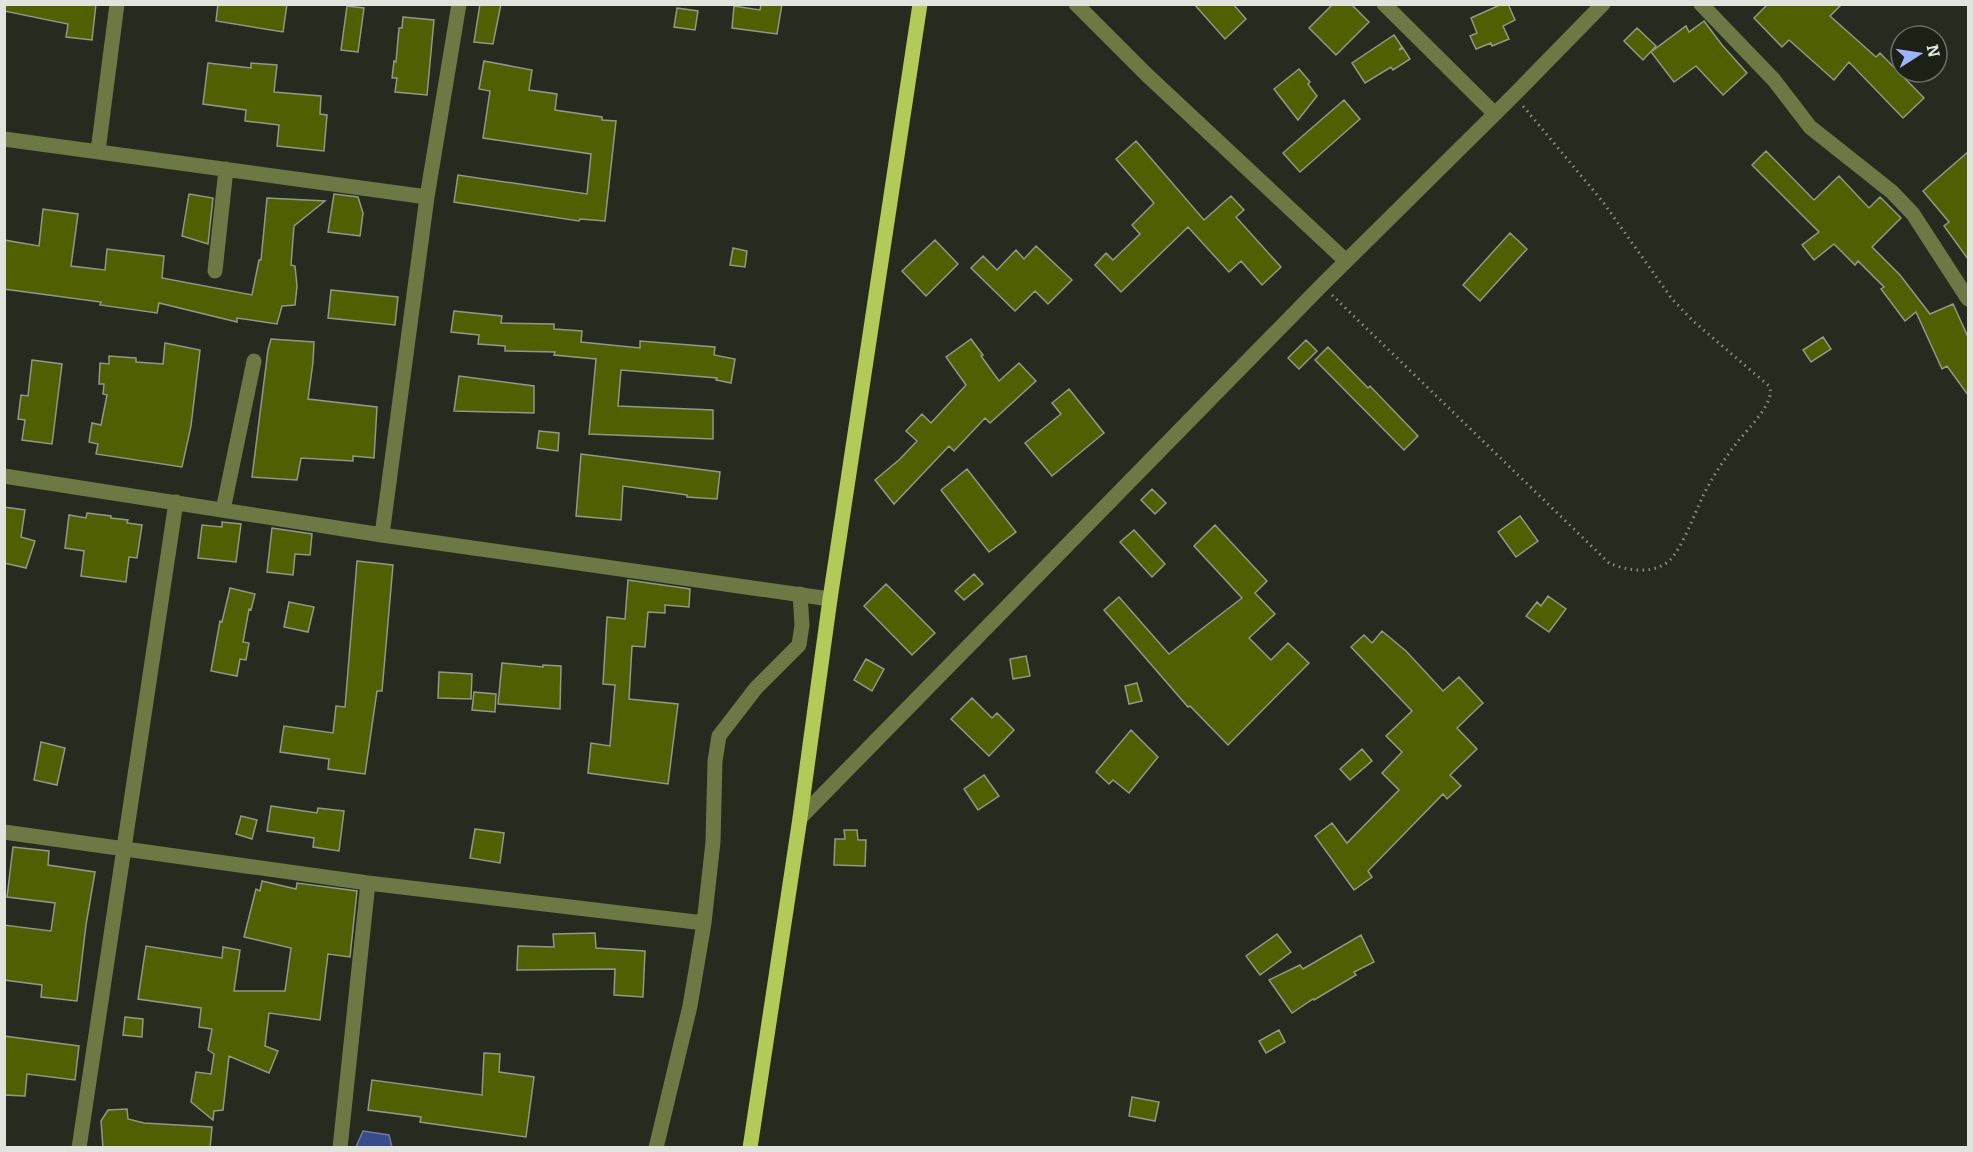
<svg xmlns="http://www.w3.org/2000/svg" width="1973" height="1152" font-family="Bitter,serif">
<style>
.water{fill:#384b8a;stroke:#6b79a3;stroke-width:1.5}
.building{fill:#505f01;stroke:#939789;stroke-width:1.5}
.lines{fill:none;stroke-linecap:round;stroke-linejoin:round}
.path{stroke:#8c8f86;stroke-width:3;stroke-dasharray:1.5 4.5;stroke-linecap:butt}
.minor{stroke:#6c7945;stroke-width:15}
.major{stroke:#b1ca58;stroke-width:15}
</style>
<rect width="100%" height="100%" fill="#272a1e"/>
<!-- water -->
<path class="water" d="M 363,1131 L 389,1135 L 392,1147 L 356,1147 Z"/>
<!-- building -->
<path class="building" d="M 4,4 L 96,4 L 92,40 L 66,37 L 68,24 L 4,11 Z
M 218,4 L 287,4 L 283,32 L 216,21 Z
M 480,4 L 501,4 L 493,44 L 474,42 Z
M 761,4 L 782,4 L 777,34 L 732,28 L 734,6 L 760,10 Z
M 1194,4 L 1233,4 L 1246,19 L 1225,39 Z
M 1333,4 L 1351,4 L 1369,22 L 1336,55 L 1309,28 Z
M 1502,4 L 1508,4 L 1515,20 L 1503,26 L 1509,39 L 1492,46 L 1491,43 L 1476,49 L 1470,36 L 1477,33 L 1471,18 Z
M 1768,4 L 1842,4 L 1830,16 L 1876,57 L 1880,53 L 1924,98 L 1903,118 L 1849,62 L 1834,80 L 1789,40 L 1782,47 L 1754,18 Z
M 347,6 L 364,8 L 358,52 L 341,50 Z
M 677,8 L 698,11 L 695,30 L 674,27 Z
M 403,17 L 434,20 L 427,95 L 395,92 L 397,78 L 392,78 L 394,61 L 396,62 L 399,28 L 402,28 Z
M 1704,21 L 1722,45 L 1747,73 L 1723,95 L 1696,66 L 1674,82 L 1651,52 L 1686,26 L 1689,32 Z
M 1637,28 L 1656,46 L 1643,60 L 1624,41 Z
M 1394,35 L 1402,47 L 1399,50 L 1403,48 L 1410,59 L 1393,70 L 1391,67 L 1365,83 L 1352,63 Z
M 484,61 L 532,70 L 529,90 L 557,94 L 555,110 L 602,117 L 602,120 L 616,121 L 605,221 L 580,219 L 579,221 L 454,202 L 458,175 L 587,194 L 591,154 L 483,138 L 490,91 L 479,89 Z
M 208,63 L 251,68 L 251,63 L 277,65 L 274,92 L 321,96 L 320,114 L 327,115 L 324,151 L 277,146 L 279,125 L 245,121 L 246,110 L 203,104 Z
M 1299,69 L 1310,82 L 1308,84 L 1317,96 L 1298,120 L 1274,89 Z
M 1344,100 L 1360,119 L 1300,172 L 1283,153 Z
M 1136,141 L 1204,220 L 1231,196 L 1244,210 L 1236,217 L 1281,267 L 1262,285 L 1241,261 L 1229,272 L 1188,227 L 1121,292 L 1095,265 L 1106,253 L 1113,260 L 1140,234 L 1132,225 L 1154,203 L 1116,159 Z
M 1766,151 L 1814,200 L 1839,176 L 1869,208 L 1880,197 L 1901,218 L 1872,247 L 1900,275 L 1930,314 L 1953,304 L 1968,337 L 1968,395 L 1947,366 L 1942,369 L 1916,312 L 1905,321 L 1881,289 L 1884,287 L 1858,261 L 1855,265 L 1834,244 L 1814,260 L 1802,245 L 1819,232 L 1752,165 Z
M 1968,152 L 1968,259 L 1944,226 L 1949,222 L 1923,191 Z
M 189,194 L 213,198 L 208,244 L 182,236 Z
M 334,194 L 358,197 L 363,213 L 360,236 L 328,232 Z
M 267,198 L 325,201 L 294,226 L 291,265 L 295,266 L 297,286 L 295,305 L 282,306 L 277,324 L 237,318 L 237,322 L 159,303 L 157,313 L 100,305 L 101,302 L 4,289 L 4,240 L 39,246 L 43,209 L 78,214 L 71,266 L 105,270 L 107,249 L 164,256 L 162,278 L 252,295 L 259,260 L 261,260 Z
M 1510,233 L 1527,249 L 1480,301 L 1463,285 Z
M 935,240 L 958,264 L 926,296 L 902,271 Z
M 1036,246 L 1072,280 L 1048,304 L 1035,291 L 1015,311 L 971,268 L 983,256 L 997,270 L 1016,250 L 1024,259 Z
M 733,248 L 747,251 L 745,267 L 730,265 Z
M 331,290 L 398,297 L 395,325 L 328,318 Z
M 454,311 L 502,316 L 501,323 L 554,324 L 554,329 L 582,331 L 581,342 L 640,348 L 640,341 L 715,347 L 714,355 L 735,359 L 731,383 L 716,380 L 717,378 L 621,370 L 618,406 L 713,410 L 713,439 L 589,434 L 596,359 L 554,355 L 555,352 L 505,351 L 505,346 L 478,344 L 479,335 L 451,332 Z
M 1823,337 L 1831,349 L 1811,362 L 1803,350 Z
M 271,339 L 314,342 L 313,362 L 308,399 L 377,407 L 374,458 L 353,456 L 353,461 L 301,458 L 297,480 L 252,477 L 268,350 Z
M 971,339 L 983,355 L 981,356 L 999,381 L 1019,363 L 1036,381 L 990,423 L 985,418 L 954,451 L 949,446 L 894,504 L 875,480 L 900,459 L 917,441 L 906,431 L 922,414 L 931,423 L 966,385 L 946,357 Z
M 1306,340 L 1317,351 L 1299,369 L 1288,358 Z
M 165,343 L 200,350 L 191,426 L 182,467 L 96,454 L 98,444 L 89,442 L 92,423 L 101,425 L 107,395 L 103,394 L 104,384 L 99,384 L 100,363 L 109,364 L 109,356 L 136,358 L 136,362 L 163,364 Z
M 1328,347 L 1368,388 L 1370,386 L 1418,436 L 1404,450 L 1315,360 Z
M 32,360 L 62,364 L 52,444 L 22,440 L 25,420 L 18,419 L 21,395 L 28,396 Z
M 459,376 L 534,386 L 534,413 L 454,411 Z
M 1069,389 L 1104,433 L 1052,476 L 1025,443 L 1061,414 L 1052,403 Z
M 539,431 L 559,433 L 558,451 L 537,448 Z
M 581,454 L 720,472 L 717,499 L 687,497 L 687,495 L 623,486 L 621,520 L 576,516 Z
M 967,469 L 1016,532 L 989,552 L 941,490 Z
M 1152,489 L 1166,503 L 1155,514 L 1141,500 Z
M 4,507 L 25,510 L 21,537 L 35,541 L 26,568 L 4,563 Z
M 87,513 L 111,516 L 111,518 L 128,520 L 127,523 L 142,525 L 137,558 L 129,557 L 126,582 L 81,576 L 84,551 L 65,548 L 69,515 L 86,518 Z
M 1520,516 L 1538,541 L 1516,557 L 1498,532 Z
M 222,522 L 241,524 L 236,562 L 198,558 L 202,525 L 222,527 Z
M 1215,525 L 1267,581 L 1255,593 L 1275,614 L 1249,638 L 1271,660 L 1288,643 L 1309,663 L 1228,745 L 1190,706 L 1188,707 L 1104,610 L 1119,597 L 1169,654 L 1242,598 L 1194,546 Z
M 272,528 L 312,534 L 310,555 L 295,554 L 293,575 L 267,572 Z
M 1134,530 L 1165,564 L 1152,577 L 1120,542 Z
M 357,561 L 393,565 L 382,691 L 377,691 L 365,774 L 328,769 L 329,759 L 280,752 L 284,726 L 333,733 L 336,706 L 345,707 Z
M 974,574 L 983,584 L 964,600 L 955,591 Z
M 628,580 L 690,589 L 689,607 L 665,605 L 665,613 L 648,612 L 645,647 L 632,646 L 629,699 L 678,704 L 668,784 L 588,773 L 591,743 L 610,746 L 615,685 L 603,684 L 607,617 L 625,619 Z
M 886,584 L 935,633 L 912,655 L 864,606 Z
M 230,588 L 255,594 L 251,610 L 249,609 L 243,642 L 249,643 L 246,660 L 240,659 L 237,676 L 211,671 L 220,621 L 222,622 Z
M 1548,596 L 1566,609 L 1549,632 L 1526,616 L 1537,602 L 1541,606 Z
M 289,602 L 314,607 L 308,632 L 284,627 Z
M 1382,631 L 1406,651 L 1443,691 L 1459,677 L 1483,703 L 1457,728 L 1477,749 L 1450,775 L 1461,786 L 1447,799 L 1443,794 L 1368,871 L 1372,877 L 1354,890 L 1315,836 L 1332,823 L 1347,843 L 1399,790 L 1382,773 L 1402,752 L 1386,736 L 1412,711 L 1351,647 L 1364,635 L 1372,643 Z
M 1026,656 L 1030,676 L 1013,679 L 1010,659 Z
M 866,659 L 884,669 L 872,691 L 854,680 Z
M 502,663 L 543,667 L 543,665 L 561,666 L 560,709 L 498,704 Z
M 439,672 L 472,674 L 471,699 L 438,698 Z
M 1137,683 L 1142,701 L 1129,704 L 1125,686 Z
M 474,692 L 496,694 L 495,712 L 472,710 Z
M 972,698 L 992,718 L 997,713 L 1014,730 L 989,756 L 951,719 Z
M 1131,730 L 1158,757 L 1129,793 L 1113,780 L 1109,784 L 1096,772 Z
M 41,742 L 65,748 L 57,785 L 34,780 Z
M 1362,749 L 1372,761 L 1350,780 L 1340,769 Z
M 984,775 L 999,796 L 978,810 L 964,789 Z
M 271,806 L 317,813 L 318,808 L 344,811 L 339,851 L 313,847 L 314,838 L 267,831 Z
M 241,816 L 257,820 L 252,839 L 236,834 Z
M 475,829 L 504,833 L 500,863 L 470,858 Z
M 844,830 L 857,830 L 858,840 L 866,840 L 865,866 L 834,865 L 835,839 L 845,839 Z
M 13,847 L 49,851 L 48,865 L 95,872 L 86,925 L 77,1001 L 41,997 L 42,985 L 4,980 L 4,925 L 51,931 L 55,903 L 7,897 Z
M 262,881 L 296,889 L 297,883 L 357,891 L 350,957 L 328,954 L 320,1020 L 269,1013 L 265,1046 L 278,1051 L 269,1073 L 229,1056 L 223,1110 L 214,1111 L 213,1120 L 191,1102 L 196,1072 L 211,1074 L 214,1054 L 208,1050 L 212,1029 L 199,1027 L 201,1008 L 138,999 L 146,946 L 222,958 L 223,947 L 240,950 L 234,991 L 285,991 L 291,948 L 244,937 L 256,889 L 260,891 Z
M 595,933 L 596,948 L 645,951 L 643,997 L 614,995 L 615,969 L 517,970 L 518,946 L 554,947 L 553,934 Z
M 1277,934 L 1291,952 L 1260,975 L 1246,956 Z
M 1361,935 L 1374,962 L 1354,972 L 1356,975 L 1314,1000 L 1313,999 L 1292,1013 L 1269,980 L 1300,965 L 1303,969 Z
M 125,1017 L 143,1019 L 142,1037 L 123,1035 Z
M 1279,1030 L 1285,1042 L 1266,1053 L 1259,1041 Z
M 4,1036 L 79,1046 L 75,1080 L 27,1074 L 25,1096 L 4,1095 Z
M 484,1053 L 500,1054 L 499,1072 L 534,1077 L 526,1137 L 420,1122 L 421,1117 L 368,1110 L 372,1080 L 482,1095 Z
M 1132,1097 L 1159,1102 L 1155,1121 L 1129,1116 Z
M 127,1109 L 128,1119 L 144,1123 L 212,1127 L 210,1148 L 103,1148 L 101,1121 L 108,1110 Z"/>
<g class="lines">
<!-- path -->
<path class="path" d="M 1332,295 L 1609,563 C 1627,571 1654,575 1670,560 C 1681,550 1695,513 1702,498 C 1712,477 1725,458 1739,440 C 1749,428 1777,400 1769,386 L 1692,320 L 1672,299 L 1603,202 L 1523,106"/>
<!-- minor -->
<path class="minor" d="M 1076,4 L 1147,75 L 1346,261
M 1384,4 L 1495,114
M 1701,4 L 1774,80 L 1810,127 L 1892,192 L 1913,214 L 1968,299
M 4,139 L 427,197
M 98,151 L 117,4
M 215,271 L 226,169
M 4,476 L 382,535 L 830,599
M 223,510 L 254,361
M 382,535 L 427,197 L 459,4
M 800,818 L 1322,285 L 1514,95 L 1603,4
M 4,832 L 368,883 L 704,923
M 79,1148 L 176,502
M 340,1148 L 368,883
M 656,1148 L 690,1006 L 704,923 L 713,842 L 715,761 L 719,736 L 756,688 L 799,645 L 802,625 L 800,594"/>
<!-- major -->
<path class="major" d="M 750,1148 L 800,818 L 830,599 L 920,4"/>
</g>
<!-- border -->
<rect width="1973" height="1152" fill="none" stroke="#e1e4dc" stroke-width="12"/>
<!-- north arrow -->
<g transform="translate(1919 54) rotate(78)"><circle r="28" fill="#1d2015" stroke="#6b6e65" stroke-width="1.5"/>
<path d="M0-4.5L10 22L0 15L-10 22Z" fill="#9bb4fd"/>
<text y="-9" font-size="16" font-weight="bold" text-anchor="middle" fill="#e1e4dc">N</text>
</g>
</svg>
